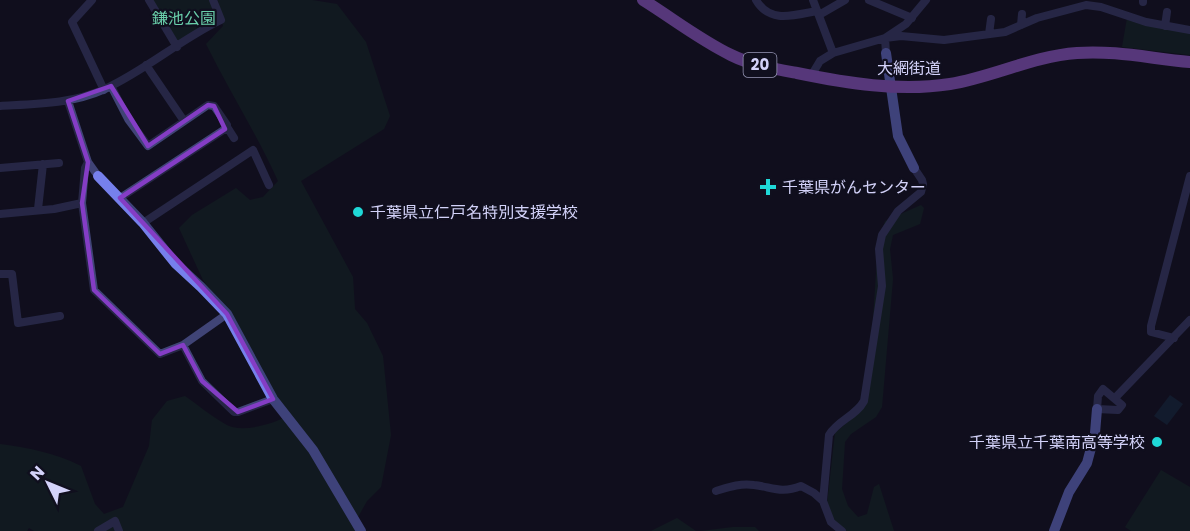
<svg xmlns="http://www.w3.org/2000/svg" width="1190" height="531" font-family="Poppins,'Noto Sans JP',sans-serif">
<style>
.green{fill:#132724}
.water{fill:#152b41}
.lines{fill:none;stroke-linecap:round;stroke-linejoin:round}
.street{stroke:#404476;stroke-width:8}
.secondary{stroke:#7680ec;stroke-width:10}
.primary{stroke:#ac68ea;stroke-width:12}
.marked{fill:none;stroke:#843dc5;stroke-width:4.5;stroke-linejoin:round}
.poi-dot{fill:#1fd8d7;stroke:#100f1e;stroke-width:2}
.labels{text-anchor:middle;stroke-width:4.5;stroke-linejoin:round;paint-order:stroke}
.shield{fill:#100f1e;stroke:#9898b7;stroke-width:1.5}
.shield-label{font-size:15px;font-weight:bold;fill:#d3d2f9}
.park-label{font-size:16px;fill:#69ceaa;stroke:#100f1e}
.street-label{font-size:16px;fill:#d3d2f9;stroke:#100f1e}
.poi-label{font-size:16px;fill:#d3d2f9;stroke:#100f1e;text-anchor:start}
</style>
<rect width="100%" height="100%" fill="#100f1e"/>
<!-- green -->
<path class="green" d="M 153,0 L 212,0 L 220,18 L 180,41 L 177,40 Z
M 218,0 L 312,0 L 337,4 L 366,42 L 390,116 L 384,129 L 301,181 L 353,277 L 355,309 L 367,323 L 383,356 L 391,435 L 381,487 L 367,501 L 353,526 L 356,531 L 34,531 L 29,528 L 27,531 L 0,531 L 0,444 C 29,448 56,453 81,466 L 95,504 L 104,514 L 123,507 L 149,446 L 152,420 L 167,401 L 185,396 C 198,405 211,416 225,424 C 241,434 274,424 289,415 L 203,280 L 179,228 L 192,215 L 236,188 L 250,200 L 263,197 L 278,181 C 257,134 229,91 206,44 L 223,26 Z
M 1127,18 L 1190,32 L 1190,55 L 1122,47 Z
M 921,205 L 924,208 L 920,224 L 893,235 L 890,249 L 893,279 L 882,407 L 876,417 L 851,434 L 845,442 L 842,489 L 848,506 L 858,517 L 867,514 L 874,487 L 879,484 L 894,531 L 847,531 L 826,513 L 835,433 L 850,420 L 868,396 L 878,242 L 885,221 Z
M 1161,470 L 1190,487 L 1190,531 L 1131,531 L 1125,527 Z
M 677,518 L 696,531 L 651,531 Z
M 733,527 L 755,527 L 759,531 L 701,531 Z"/>
<!-- water -->
<path class="water" d="M 1170,395 L 1183,404 L 1167,425 L 1154,416 Z"/>
<g class="lines">
<!-- street -->
<path class="street" d="M 92,0 L 72,22 L 104,90
M 149,0 L 177,47
M 756,0 C 770,24 794,15 817,11
M 813,0 L 833,53
M 869,0 L 912,18
M 1143,2 L 1143,0
M 819,15 L 845,0
M 1021,25 L 1022,14
M 1165,26 L 1167,12
M 989,34 L 991,19
M 886,53 L 885,38 L 906,24 L 926,0
M 146,65 L 184,121
M 811,76 L 820,61 L 833,53 L 885,38 L 901,36 L 944,40 L 1005,32 L 1037,18 L 1086,5 L 1101,7 L 1146,22 L 1190,30
M 111,86 L 128,119 L 148,146 L 208,105 L 214,106 L 227,125 L 225,129 L 120,198
M 68,101 L 88,162 L 98,176
M 0,106 C 36,104 72,104 105,89 C 146,70 181,39 221,20 L 213,0
M 227,127 L 234,138
M 88,162 L 85,168 L 82,203 L 94,290 L 160,354 L 183,345 L 227,314
M 0,168 L 59,163
M 38,209 L 43,164
M 0,214 L 54,209 L 82,203
M 143,223 L 253,150 L 269,185
M 0,274 L 12,274 L 18,323 L 60,316
M 1174,338 L 1151,332 L 1151,326 L 1190,176
M 183,345 L 202,381 L 234,412 L 238,412 L 273,399
M 1103,389 L 1122,405 L 1118,410 L 1097,409 L 1098,396 Z
M 1115,398 L 1190,320
M 716,491 C 729,487 740,483 754,485 C 772,487 781,494 801,486 L 814,493 L 823,501
M 98,531 L 115,521 L 119,531
M 842,531 L 831,522 L 823,501 L 829,435 C 838,420 856,416 864,401 L 882,286 L 879,249 L 882,235 L 898,211 L 921,192 L 923,184 L 922,180 L 914,168"/>
<!-- secondary -->
<path class="secondary" d="M 886,53 L 898,136 L 914,168
M 98,176 L 143,223 L 175,263 L 201,287 L 227,314 L 273,399 L 313,450 L 361,531
M 1054,531 L 1069,492 L 1087,463 L 1095,433 L 1097,409"/>
<!-- primary -->
<path class="primary" d="M 643,0 C 672,18 700,40 731,55 C 751,65 775,69 797,73 C 846,83 899,92 950,84 C 993,77 1033,56 1077,53 C 1115,50 1153,59 1190,62"/>
</g>
<!-- marked area -->
<path d="M0 0H1190V531H0ZM 111,86 L 148,146 L 208,105 L 214,106 L 225,129 L 120,198 L 227,314 L 273,399 L 238,412 L 202,381 L 183,345 L 160,354 L 94,290 L 82,203 L 88,162 L 68,101 Z" fill="#100f1e" fill-opacity=".55" fill-rule="evenodd"/>
<path class="marked" d="M 111,86 L 148,146 L 208,105 L 214,106 L 225,129 L 120,198 L 227,314 L 273,399 L 238,412 L 202,381 L 183,345 L 160,354 L 94,290 L 82,203 L 88,162 L 68,101 Z"/>
<!-- markers -->
<g class="poi-dot">
<path d="M765 178h6v6h6v6h-6v6h-6v-6h-6v-6h6z"/>
<circle cx="358" cy="212" r="6"/>
<circle cx="1157" cy="442" r="6"/>
</g>
<g class="labels">
<!-- shield labels -->
<rect class="shield" x="743.5" y="53" width="33" height="24" rx="4.5"/>
<g class="shield-label">
<text x="760" y="70">20</text>
</g>
<!-- park labels -->
<g class="park-label">
<text x="184" y="24">鎌池公園</text>
</g>
<!-- street labels -->
<g class="street-label">
<text x="909" y="74">大網街道</text>
</g>
<!-- poi labels -->
<g class="poi-label">
<text x="782" y="193">千葉県がんセンター</text>
<text x="370" y="218">千葉県立仁戸名特別支援学校</text>
<text x="1145" y="448" text-anchor="end">千葉県立千葉南高等学校</text>
</g>
</g>
<!-- north arrow -->
<g transform="translate(48 483) rotate(313)" stroke="#100f1e" stroke-width="4.5" paint-order="stroke">
<path d="M0-4.5L10 22L0 15L-10 22Z" fill="#d3d2f9"/>
<text y="-9" font-size="16" font-weight="bold" text-anchor="middle" fill="#d3d2f9">N</text>
</g>
</svg>
